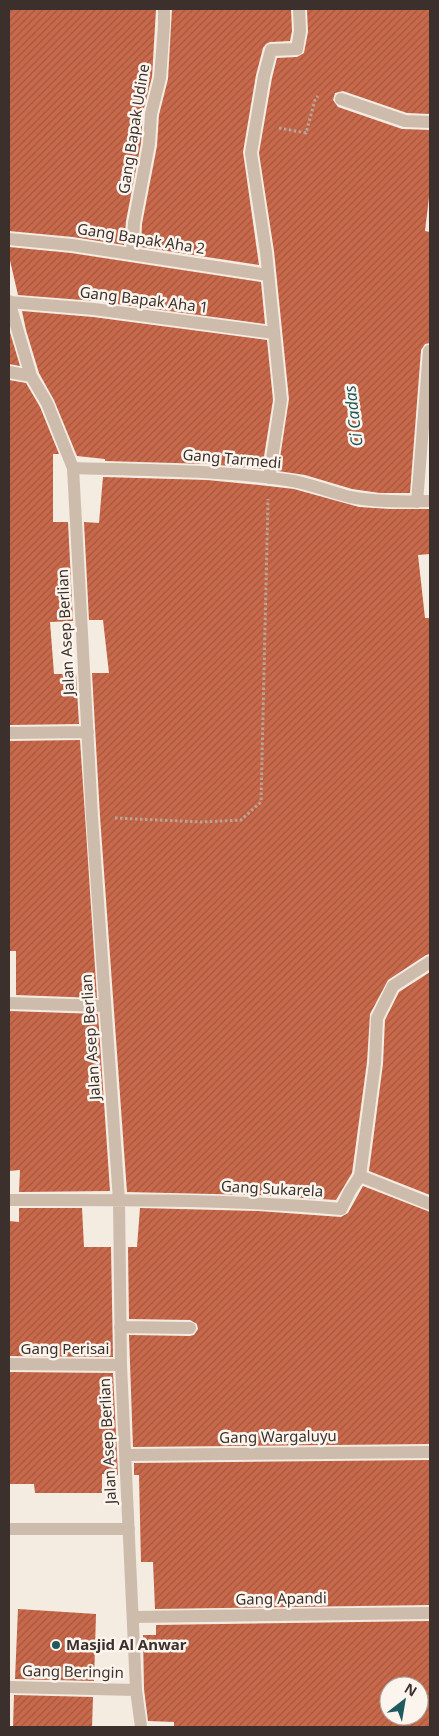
<svg xmlns="http://www.w3.org/2000/svg" width="439" height="1736" font-family="'Noto Sans',sans-serif">
<style>
.building{fill:url(#building-hatch);fill-rule:evenodd}
.lines{fill:none;stroke-linecap:round;stroke-linejoin:round}
.path{stroke:#b9a596;stroke-width:3;stroke-dasharray:2.5 2.5;stroke-linecap:butt}
.minor{stroke:#cdbbac;stroke-width:12}
.poi-dot{fill:#1f5a5e;stroke:#fbf5ee;stroke-width:2}
.labels{text-anchor:middle;stroke-width:5;stroke-linejoin:round;paint-order:stroke}
.street-label{font-size:15px;fill:#3b302b;stroke:#fbf5ee}
.poi-label{font-size:15px;font-weight:bold;fill:#3b302b;stroke:#fbf5ee;text-anchor:start}
.water-label{font-size:16px;font-style:italic;fill:#1f5a5e;stroke:#fbf5ee}
</style>
<defs>
<pattern id="building-hatch" width="6" height="6" patternUnits="userSpaceOnUse" patternTransform="scale(1.25)"><rect width="6" height="6" fill="#c8694b"/><path d="M-1 1l2-2M0 6l6-6M5 7l2-2" fill="none" stroke="#a4573f"/></pattern>
</defs>
<rect width="100%" height="100%" fill="#f4ebe1"/>
<!-- building -->
<path class="building" d="M 9,9 L 156,9 L 152,77 L 143,112 L 141,143 L 126,221 L 124,245 L 73,237 L 9,231 Z
M 172,9 L 291,9 L 292,31 L 290,41 L 270,42 L 266,44 L 263,48 L 256,75 L 243,152 L 259,265 L 141,247 L 142,224 L 157,146 L 159,115 L 168,79 Z
M 307,9 L 430,9 L 430,114 L 407,113 L 343,91 L 335,93 L 333,100 L 338,107 L 402,129 L 430,130 L 430,189 L 425,231 L 430,232 L 429,261 L 430,262 L 430,343 L 425,344 L 421,350 L 410,493 L 380,493 L 352,489 L 305,475 L 278,471 L 289,399 L 274,251 L 259,153 L 272,78 L 277,58 L 297,57 L 304,53 L 308,32 Z
M 9,247 L 71,253 L 261,282 L 265,324 L 95,301 L 18,295 L 9,256 Z
M 22,311 L 93,317 L 267,340 L 273,400 L 262,469 L 208,464 L 105,461 L 105,459 L 77,456 L 54,400 L 39,373 L 26,330 Z
M 9,329 L 20,366 L 9,364 Z
M 9,380 L 26,383 L 40,407 L 59,454 L 53,454 L 53,522 L 68,522 L 73,621 L 50,622 L 54,674 L 76,674 L 79,724 L 9,725 Z
M 103,477 L 207,480 L 259,485 L 294,489 L 359,507 L 390,509 L 430,509 L 430,554 L 418,555 L 425,618 L 430,618 L 430,954 L 426,955 L 388,980 L 370,1014 L 367,1062 L 352,1173 L 336,1200 L 258,1195 L 127,1192 L 100,816 L 92,673 L 109,673 L 103,620 L 89,620 L 84,522 L 99,523 Z
M 80,740 L 97,998 L 16,995 L 16,951 L 9,951 L 9,741 Z
M 430,972 L 430,1195 L 369,1171 L 383,1064 L 385,1020 L 399,992 Z
M 9,1011 L 98,1014 L 110,1191 L 19,1192 L 20,1170 L 9,1171 Z
M 363,1186 L 430,1212 L 430,1444 L 133,1447 L 129,1335 L 190,1336 L 194,1335 L 198,1329 L 197,1324 L 190,1320 L 129,1319 L 128,1247 L 137,1247 L 140,1208 L 258,1211 L 341,1217 L 348,1213 Z
M 19,1208 L 82,1208 L 84,1247 L 111,1247 L 113,1357 L 9,1356 L 9,1221 L 19,1222 Z
M 9,1372 L 113,1373 L 118,1475 L 102,1474 L 102,1493 L 35,1493 L 34,1484 L 9,1484 Z
M 430,1460 L 430,1605 L 155,1609 L 153,1562 L 141,1562 L 139,1475 L 134,1475 L 134,1463 Z
M 18,1609 L 96,1614 L 94,1681 L 15,1679 Z
M 430,1621 L 429,1727 L 174,1727 L 174,1722 L 148,1721 L 144,1689 L 143,1635 L 156,1635 L 156,1625 ZM 389,1686 L 419,1686 L 419,1716 L 389,1716 Z
M 14,1695 L 93,1697 L 92,1727 L 13,1727 Z"/>
<g class="lines">
<!-- path -->
<path class="path" d="M 279,128 L 306,133 L 315,100 L 318,96
M 115,818 L 202,822 L 241,820 L 261,802 L 268,499"/>
<!-- minor -->
<path class="minor" d="M 341,99 L 405,121 L 430,122
M 9,239 L 72,245 L 268,275
M 132,254 L 134,223 L 149,144 L 151,114 L 160,78 L 164,25 L 164,9
M 9,301 L 31,376 L 47,403 L 73,468 L 92,817 L 119,1200 L 121,1365 L 136,1690 L 141,1727
M 9,302 L 94,309 L 274,333
M 9,372 L 31,376
M 73,468 C 145,470 216,470 287,480 C 309,483 329,492 350,497 C 376,502 404,502 430,501
M 269,478 L 281,400 L 266,252 L 251,153 L 264,76 L 271,50 L 297,49 L 300,31 L 299,9
M 417,502 L 429,351
M 9,733 L 88,732
M 9,1003 L 105,1006
M 360,1176 L 430,1204
M 9,1200 C 119,1200 231,1199 341,1209 L 350,1191 L 360,1176 L 375,1063 L 377,1018 L 393,986 L 430,962
M 120,1327 L 190,1328
M 9,1364 L 121,1365
M 126,1455 L 430,1452
M 9,1529 L 129,1529
M 133,1617 L 430,1613
M 9,1687 L 136,1690"/>
</g>
<!-- markers -->
<circle class="poi-dot" cx="56" cy="1645" r="5"/>
<g class="labels">
<!-- street labels -->
<g class="street-label">
<text transform="translate(134 129) rotate(-81)" y="5">Gang Bapak Udine</text>
<text transform="translate(141 239) rotate(9)" y="5">Gang Bapak Aha 2</text>
<text transform="translate(144 300) rotate(7)" y="5">Gang Bapak Aha 1</text>
<text transform="translate(232 459) rotate(5)" y="5">Gang Tarmedi</text>
<text transform="translate(66 632) rotate(-93)" y="5">Jalan Asep Berlian</text>
<text transform="translate(91 1037) rotate(-94)" y="5">Jalan Asep Berlian</text>
<text transform="translate(272 1189) rotate(3)" y="5">Gang Sukarela</text>
<text x="65" y="1354">Gang Perisai</text>
<text transform="translate(278 1437) rotate(-1)" y="5">Gang Wargaluyu</text>
<text transform="translate(108 1441) rotate(-93)" y="5">Jalan Asep Berlian</text>
<text transform="translate(281 1599) rotate(-1)" y="5">Gang Apandi</text>
<text transform="translate(73 1672) rotate(1)" y="5">Gang Beringin</text>
</g>
<!-- poi labels -->
<g class="poi-label">
<text x="66" y="1650">Masjid Al Anwar</text>
</g>
<!-- water labels -->
<g class="water-label">
<text transform="translate(353 416) rotate(-97)" y="6">Ci Cadas</text>
</g>
</g>
<!-- border -->
<rect width="439" height="1736" fill="none" stroke="#3b302b" stroke-width="20"/>
<!-- north arrow -->
<g transform="translate(404 1701) rotate(31)"><circle r="24" fill="#fbf5ee" stroke="#aea6a0"/>
<path d="M0-4L9 19L0 12L-9 19Z" fill="#1f5a5e"/>
<text y="-8" font-size="14" font-weight="bold" text-anchor="middle" fill="#3b302b">N</text>
</g>
</svg>
